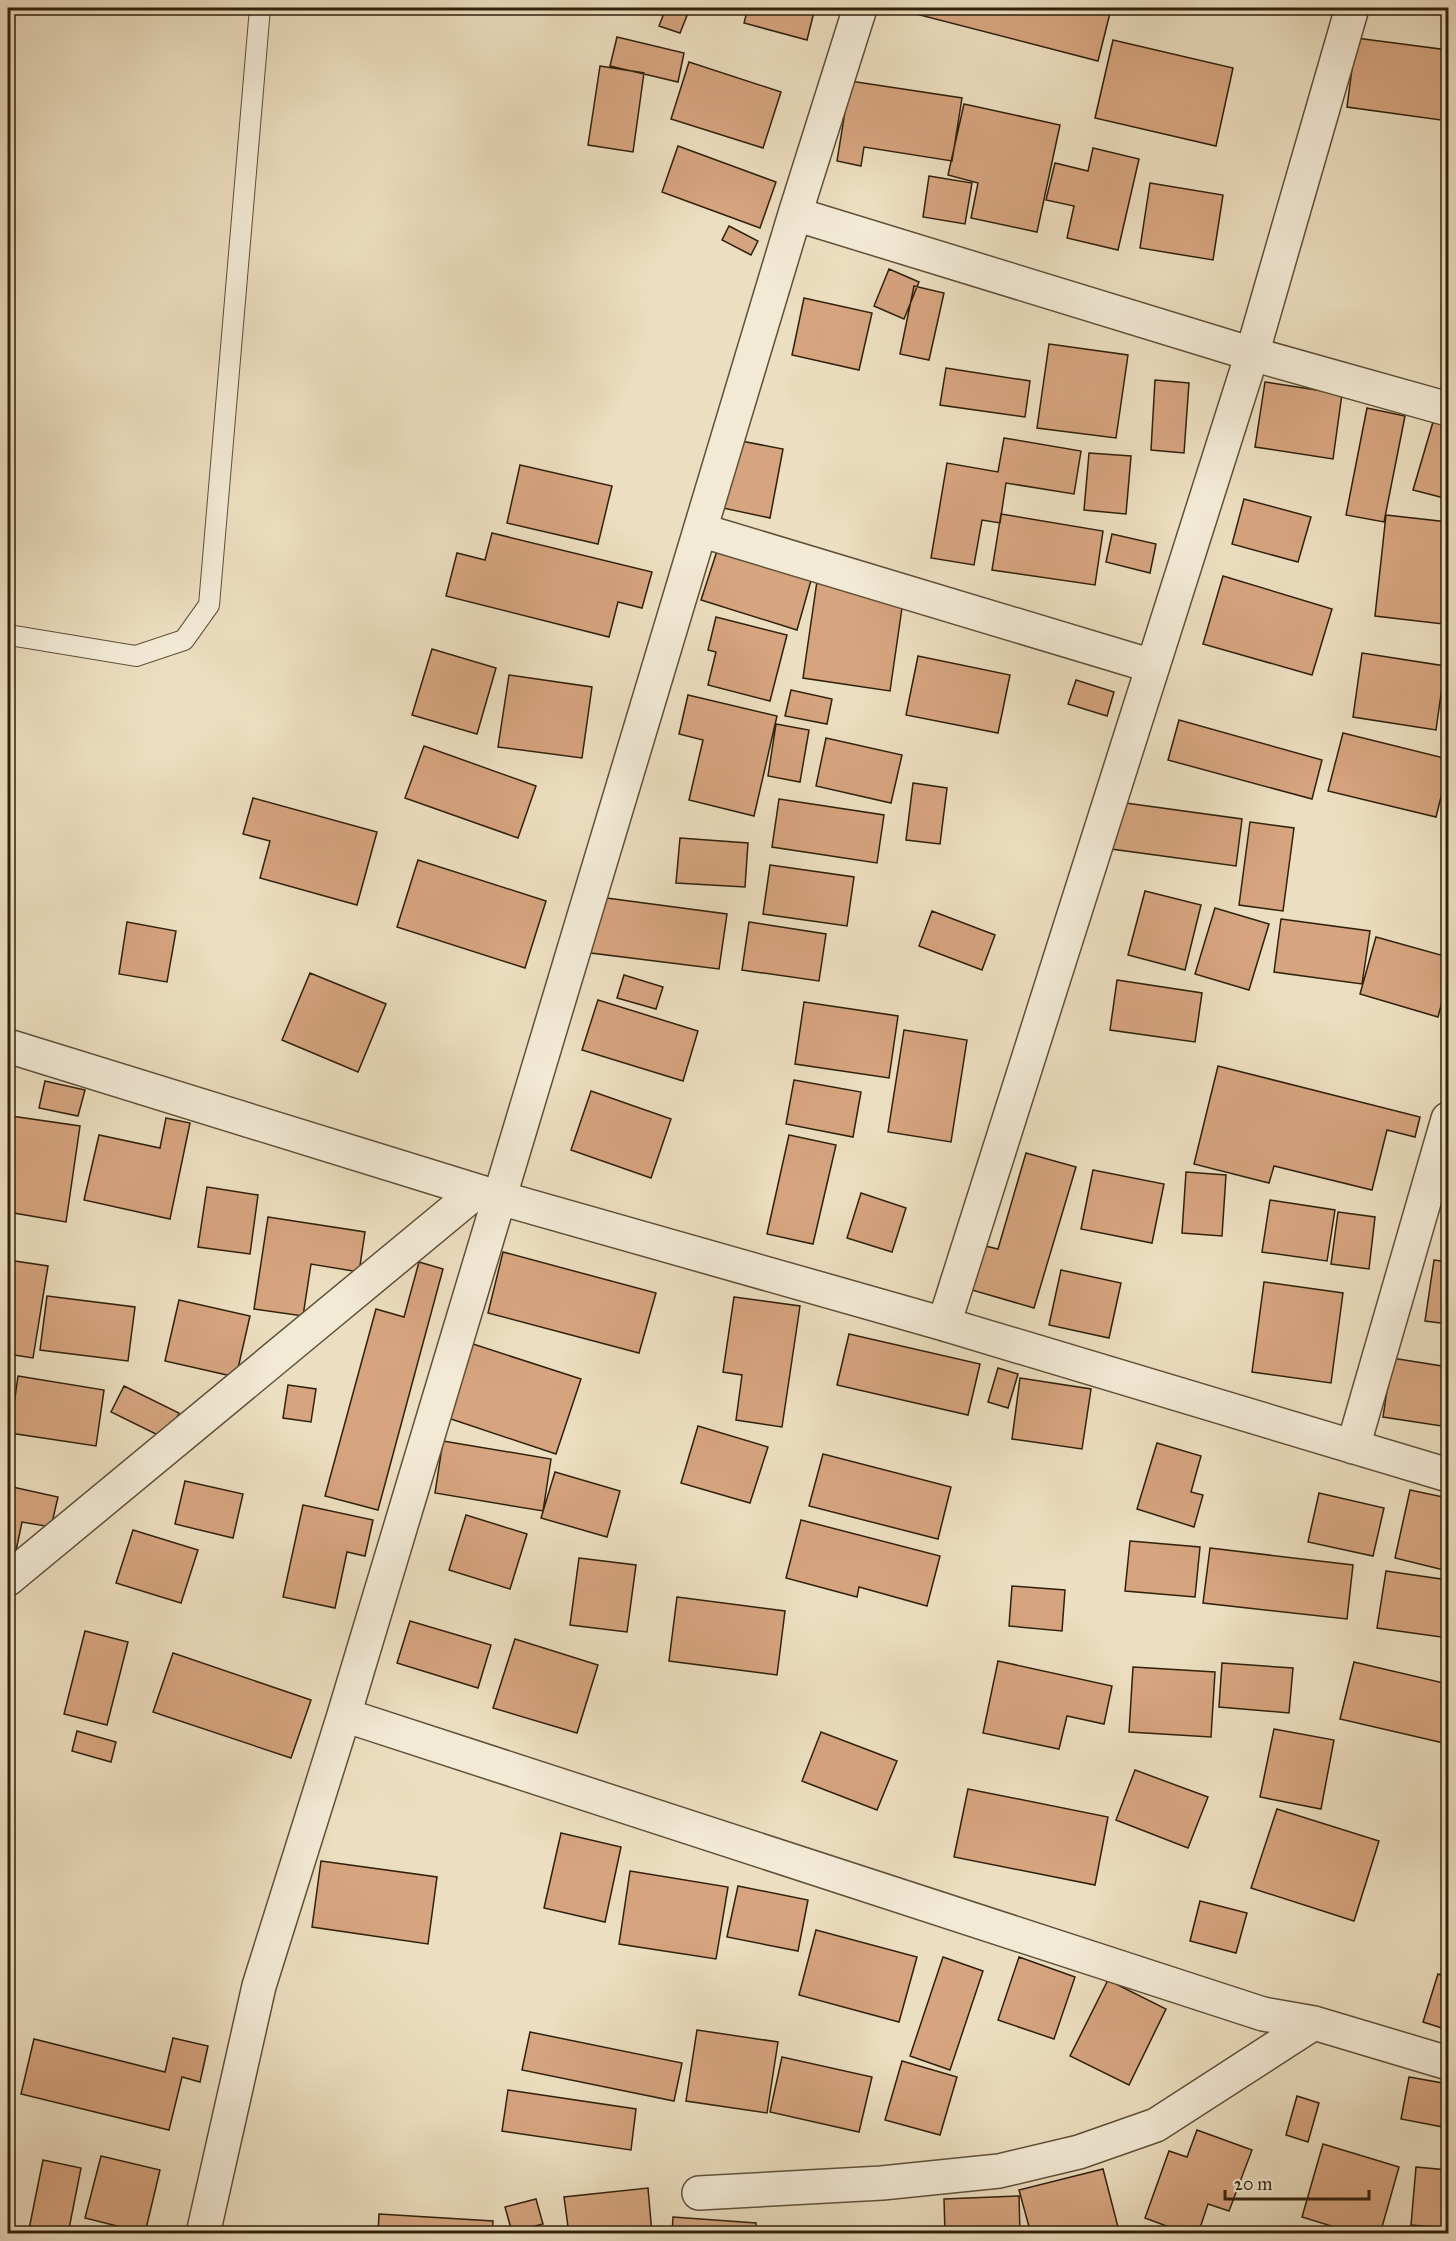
<svg xmlns="http://www.w3.org/2000/svg" width="1456" height="2241" font-family="'IM FELL Great Primer',serif">
<style>
.building{fill:#d6a47f;stroke:#30210b;stroke-width:1.5}
.lines{fill:none;stroke-linecap:round;stroke-linejoin:round}
.service-casing{stroke:#5f5038;stroke-width:22}
.minor-casing{stroke:#5f5038;stroke-width:36}
.service{stroke:#f3ead6;stroke-width:20}
.minor{stroke:#f3ead6;stroke-width:33}
</style>
<rect width="100%" height="100%" fill="#ecdec0"/>
<filter id="stains"><feTurbulence type="fractalNoise" baseFrequency=".00333" numOctaves="4"/><feColorMatrix values="0 0 0 0 .2 0 0 0 0 .09 0 0 0 0 .02 0 0 0 .5 -.17"/></filter>
<radialGradient id="worn" r=".72"><stop offset=".6" stop-color="#630" stop-opacity="0"/><stop offset="1" stop-color="#630" stop-opacity=".3"/></radialGradient>
<!-- building -->
<path class="building" d="M 666,8 L 690,8 L 680,33 L 659,26 Z
M 748,8 L 815,8 L 807,40 L 744,23 Z
M 917,8 L 1105,8 L 1111,9 L 1098,61 L 916,14 Z
M 617,37 L 684,53 L 678,82 L 610,66 Z
M 1356,38 L 1448,50 L 1448,121 L 1347,107 Z
M 1113,40 L 1233,68 L 1216,146 L 1095,118 Z
M 689,62 L 781,92 L 763,148 L 671,119 Z
M 600,66 L 644,73 L 633,152 L 588,145 Z
M 850,81 L 962,98 L 952,161 L 864,147 L 861,166 L 837,161 Z
M 964,104 L 1060,125 L 1037,232 L 971,218 L 978,183 L 948,175 Z
M 678,146 L 776,182 L 760,228 L 662,192 Z
M 1093,148 L 1139,159 L 1118,250 L 1067,238 L 1074,206 L 1046,200 L 1055,163 L 1088,171 Z
M 929,176 L 972,183 L 965,224 L 923,217 Z
M 1150,183 L 1223,195 L 1213,260 L 1140,248 Z
M 729,226 L 758,241 L 751,255 L 722,240 Z
M 889,269 L 919,282 L 904,319 L 874,306 Z
M 914,286 L 944,293 L 929,360 L 900,354 Z
M 804,298 L 872,313 L 859,370 L 792,355 Z
M 1049,344 L 1128,355 L 1116,438 L 1037,428 Z
M 946,368 L 1030,381 L 1025,417 L 940,405 Z
M 1155,380 L 1189,383 L 1184,453 L 1151,450 Z
M 1265,382 L 1342,394 L 1333,459 L 1255,447 Z
M 1367,408 L 1405,416 L 1384,522 L 1346,515 Z
M 1433,422 L 1448,426 L 1448,499 L 1413,490 Z
M 1004,438 L 1081,451 L 1074,494 L 1006,483 L 1000,523 L 982,520 L 974,565 L 931,558 L 947,463 L 998,472 Z
M 736,440 L 783,449 L 770,518 L 723,508 Z
M 1089,453 L 1131,456 L 1126,514 L 1084,510 Z
M 520,465 L 612,486 L 598,544 L 507,523 Z
M 1244,499 L 1311,517 L 1298,562 L 1232,544 Z
M 1001,514 L 1103,531 L 1095,585 L 992,570 Z
M 1386,515 L 1448,522 L 1448,568 L 1443,624 L 1375,616 Z
M 492,533 L 652,572 L 642,608 L 618,602 L 609,637 L 446,596 L 457,553 L 485,560 Z
M 1112,534 L 1156,544 L 1150,573 L 1106,562 Z
M 718,548 L 812,577 L 797,630 L 701,600 Z
M 1223,576 L 1332,609 L 1312,675 L 1203,644 Z
M 817,581 L 904,594 L 890,691 L 803,678 Z
M 716,617 L 787,635 L 770,701 L 708,685 L 716,652 L 708,650 Z
M 432,649 L 496,668 L 477,734 L 412,715 Z
M 1362,653 L 1445,666 L 1436,730 L 1353,717 Z
M 918,656 L 1010,675 L 998,733 L 906,715 Z
M 509,675 L 592,687 L 582,758 L 498,747 Z
M 1076,680 L 1114,692 L 1107,716 L 1068,704 Z
M 791,690 L 832,699 L 827,724 L 785,716 Z
M 688,695 L 777,716 L 754,816 L 689,800 L 703,740 L 679,734 Z
M 1179,720 L 1322,760 L 1312,799 L 1168,760 Z
M 776,724 L 809,730 L 800,782 L 768,776 Z
M 1343,733 L 1448,759 L 1448,769 L 1436,817 L 1328,791 Z
M 826,738 L 902,755 L 891,803 L 816,786 Z
M 424,746 L 536,786 L 518,838 L 405,798 Z
M 913,783 L 947,788 L 940,844 L 906,840 Z
M 253,798 L 377,832 L 357,905 L 260,878 L 270,841 L 243,834 Z
M 779,799 L 884,815 L 877,863 L 772,847 Z
M 1111,801 L 1242,819 L 1236,866 L 1104,848 Z
M 1250,822 L 1294,828 L 1283,911 L 1239,905 Z
M 680,838 L 748,843 L 745,887 L 676,883 Z
M 418,860 L 546,901 L 525,968 L 397,927 Z
M 770,865 L 854,877 L 847,926 L 763,914 Z
M 1145,891 L 1201,905 L 1185,970 L 1128,955 Z
M 599,897 L 727,914 L 719,969 L 591,953 Z
M 1215,908 L 1269,924 L 1249,990 L 1195,974 Z
M 932,911 L 995,935 L 982,970 L 919,946 Z
M 1281,919 L 1370,931 L 1362,984 L 1274,972 Z
M 127,922 L 176,931 L 167,982 L 119,974 Z
M 749,922 L 826,934 L 819,981 L 742,970 Z
M 1376,937 L 1448,957 L 1448,980 L 1438,1017 L 1360,994 Z
M 310,973 L 386,1004 L 358,1072 L 282,1040 Z
M 624,975 L 663,987 L 656,1009 L 617,998 Z
M 1117,980 L 1202,993 L 1195,1042 L 1110,1030 Z
M 598,1000 L 698,1031 L 683,1081 L 582,1050 Z
M 804,1002 L 898,1016 L 889,1078 L 795,1064 Z
M 904,1030 L 967,1040 L 951,1142 L 888,1132 Z
M 1218,1066 L 1420,1117 L 1415,1137 L 1387,1130 L 1372,1190 L 1274,1166 L 1269,1183 L 1194,1164 Z
M 794,1080 L 861,1092 L 853,1137 L 786,1124 Z
M 45,1081 L 85,1090 L 78,1116 L 39,1108 Z
M 591,1091 L 671,1119 L 651,1178 L 571,1150 Z
M 11,1116 L 80,1126 L 66,1222 L 8,1212 L 8,1137 Z
M 166,1118 L 190,1123 L 170,1219 L 84,1200 L 99,1135 L 160,1148 Z
M 789,1135 L 836,1145 L 813,1244 L 767,1234 Z
M 1026,1153 L 1076,1167 L 1034,1308 L 972,1290 L 985,1246 L 998,1249 Z
M 1093,1170 L 1164,1184 L 1152,1243 L 1081,1229 Z
M 1186,1172 L 1226,1175 L 1222,1236 L 1182,1233 Z
M 207,1187 L 258,1195 L 250,1254 L 198,1247 Z
M 861,1193 L 906,1208 L 892,1252 L 847,1238 Z
M 1270,1200 L 1335,1210 L 1327,1261 L 1262,1252 Z
M 1338,1212 L 1375,1217 L 1369,1269 L 1331,1264 Z
M 268,1217 L 365,1232 L 359,1272 L 311,1264 L 303,1316 L 254,1309 Z
M 503,1252 L 656,1293 L 639,1353 L 488,1313 Z
M 8,1260 L 48,1266 L 33,1358 L 8,1354 Z
M 1434,1260 L 1448,1262 L 1448,1324 L 1425,1321 Z
M 419,1262 L 443,1269 L 378,1510 L 325,1496 L 376,1309 L 404,1317 Z
M 1061,1270 L 1121,1283 L 1109,1338 L 1049,1325 Z
M 1264,1282 L 1343,1293 L 1331,1383 L 1252,1372 Z
M 47,1296 L 135,1307 L 128,1361 L 40,1350 Z
M 734,1297 L 800,1306 L 782,1427 L 736,1420 L 742,1375 L 723,1372 Z
M 179,1300 L 250,1316 L 236,1377 L 165,1361 Z
M 849,1334 L 980,1364 L 968,1415 L 837,1385 Z
M 473,1344 L 581,1379 L 556,1454 L 448,1418 Z
M 1392,1358 L 1448,1367 L 1448,1427 L 1383,1417 Z
M 998,1368 L 1018,1374 L 1008,1408 L 988,1402 Z
M 18,1376 L 104,1390 L 96,1446 L 10,1433 Z
M 1020,1378 L 1091,1389 L 1082,1449 L 1012,1439 Z
M 288,1385 L 316,1389 L 311,1422 L 283,1418 Z
M 124,1386 L 179,1413 L 166,1439 L 111,1412 Z
M 698,1426 L 768,1447 L 750,1503 L 681,1483 Z
M 443,1441 L 551,1459 L 543,1511 L 435,1493 Z
M 1157,1443 L 1201,1456 L 1191,1492 L 1203,1495 L 1194,1527 L 1137,1509 Z
M 823,1454 L 951,1487 L 938,1539 L 809,1506 Z
M 555,1472 L 620,1491 L 607,1537 L 541,1518 Z
M 185,1481 L 243,1494 L 233,1538 L 175,1524 Z
M 8,1486 L 58,1497 L 51,1527 L 22,1522 L 13,1565 L 8,1564 Z
M 1410,1490 L 1448,1498 L 1448,1571 L 1395,1558 Z
M 1319,1493 L 1384,1508 L 1373,1556 L 1308,1542 Z
M 303,1505 L 373,1520 L 365,1556 L 347,1552 L 335,1608 L 283,1597 Z
M 466,1515 L 527,1534 L 510,1589 L 449,1570 Z
M 801,1520 L 940,1556 L 927,1606 L 859,1587 L 857,1597 L 786,1578 Z
M 133,1530 L 198,1550 L 181,1603 L 116,1583 Z
M 1130,1541 L 1200,1547 L 1195,1597 L 1125,1591 Z
M 1210,1548 L 1353,1565 L 1347,1619 L 1203,1603 Z
M 579,1558 L 636,1565 L 627,1632 L 570,1625 Z
M 1386,1571 L 1448,1580 L 1448,1638 L 1377,1628 Z
M 1012,1586 L 1065,1590 L 1062,1631 L 1009,1626 Z
M 677,1597 L 785,1611 L 777,1675 L 669,1661 Z
M 410,1621 L 491,1645 L 478,1688 L 397,1663 Z
M 85,1631 L 128,1642 L 107,1725 L 64,1714 Z
M 515,1639 L 598,1665 L 577,1733 L 493,1708 Z
M 173,1653 L 311,1700 L 291,1758 L 153,1712 Z
M 998,1661 L 1112,1686 L 1104,1724 L 1067,1716 L 1059,1749 L 983,1733 Z
M 1354,1662 L 1448,1684 L 1448,1744 L 1340,1719 Z
M 1222,1663 L 1293,1668 L 1289,1713 L 1219,1707 Z
M 1133,1667 L 1215,1672 L 1211,1737 L 1129,1732 Z
M 1274,1729 L 1334,1740 L 1321,1809 L 1260,1797 Z
M 77,1731 L 116,1742 L 111,1762 L 72,1751 Z
M 821,1732 L 897,1761 L 877,1810 L 802,1781 Z
M 1135,1770 L 1208,1797 L 1188,1848 L 1116,1820 Z
M 968,1789 L 1108,1817 L 1095,1885 L 954,1857 Z
M 1277,1809 L 1379,1841 L 1354,1921 L 1251,1888 Z
M 561,1833 L 621,1847 L 605,1922 L 544,1908 Z
M 321,1861 L 437,1877 L 428,1944 L 312,1927 Z
M 630,1871 L 728,1887 L 716,1959 L 619,1944 Z
M 738,1886 L 808,1900 L 798,1951 L 727,1937 Z
M 1200,1901 L 1247,1913 L 1236,1953 L 1190,1941 Z
M 816,1930 L 917,1957 L 899,2022 L 799,1995 Z
M 943,1957 L 983,1971 L 950,2070 L 910,2056 Z
M 1019,1957 L 1075,1977 L 1054,2039 L 998,2020 Z
M 1438,1974 L 1448,1977 L 1448,2030 L 1423,2022 Z
M 1108,1980 L 1166,2009 L 1129,2085 L 1070,2056 Z
M 697,2030 L 778,2042 L 767,2113 L 686,2101 Z
M 530,2032 L 682,2063 L 674,2101 L 522,2070 Z
M 173,2038 L 208,2046 L 200,2082 L 182,2077 L 169,2130 L 21,2094 L 34,2039 L 165,2072 Z
M 782,2057 L 872,2077 L 859,2132 L 770,2112 Z
M 902,2061 L 957,2077 L 940,2135 L 885,2120 Z
M 1409,2077 L 1448,2084 L 1448,2128 L 1401,2119 Z
M 508,2090 L 636,2109 L 631,2150 L 502,2131 Z
M 1297,2096 L 1319,2103 L 1308,2142 L 1286,2135 Z
M 1197,2130 L 1252,2150 L 1229,2211 L 1208,2204 L 1198,2234 L 1188,2234 L 1145,2218 L 1169,2151 L 1187,2157 Z
M 1323,2144 L 1399,2167 L 1380,2234 L 1357,2234 L 1302,2217 Z
M 101,2156 L 160,2170 L 145,2233 L 85,2218 Z
M 43,2160 L 81,2168 L 68,2234 L 28,2234 Z
M 1416,2167 L 1448,2170 L 1448,2228 L 1411,2225 Z
M 1103,2169 L 1118,2227 L 1094,2234 L 1031,2234 L 1019,2190 Z
M 648,2188 L 652,2234 L 569,2234 L 564,2197 Z
M 1019,2196 L 1020,2234 L 945,2234 L 944,2199 Z
M 536,2199 L 543,2224 L 512,2232 L 505,2207 Z
M 379,2214 L 493,2221 L 492,2234 L 378,2234 Z
M 673,2217 L 756,2223 L 756,2234 L 672,2234 Z"/>
<g class="lines">
<defs>
<path id="service" d="M 15,636 L 136,656 L 184,640 L 209,605 L 260,8"/>
<path id="minor" d="M 795,214 L 1252,354 L 1448,409
M 700,530 L 1152,666
M 8,1046 L 500,1198 L 944,1324 L 1448,1475
M 944,1324 L 1252,354 L 1352,8
M 1353,1447 L 1448,1119
M 8,1579 L 477,1191
M 344,1715 L 1263,2014 L 1314,2023 L 1448,2063
M 699,2193 L 882,2183 L 999,2171 L 1079,2152 L 1156,2125 L 1314,2023
M 203,2234 L 259,1986 L 344,1715 L 795,214 L 860,8"/>
</defs>
<!-- service casing -->
<use href="#service" class="service-casing"/>
<!-- minor casing -->
<use href="#minor" class="minor-casing"/>
<!-- service -->
<use href="#service" class="service"/>
<!-- minor -->
<use href="#minor" class="minor"/>
</g>
<!-- margin -->
<rect width="1456" height="2241" fill="none" stroke="#ecdec0" stroke-width="30"/>
<rect x="9" y="9" width="1438" height="2223" fill="none" stroke="#30210b" stroke-width="3"/>
<rect x="15" y="15" width="1426" height="2211" fill="none" stroke="#30210b" stroke-width="1.5"/>
<!-- scale -->
<path d="M1225 2190v9h144v-9" fill="none" stroke="#30210b" stroke-width="3"/>
<text x="1234" y="2190" font-size="18" fill="#30210b" stroke="#f3ead6" stroke-width="4.5" paint-order="stroke">20 m</text>
<rect width="100%" height="100%" filter="url(#stains)"/>
<rect width="100%" height="100%" fill="url(#worn)"/>
</svg>
